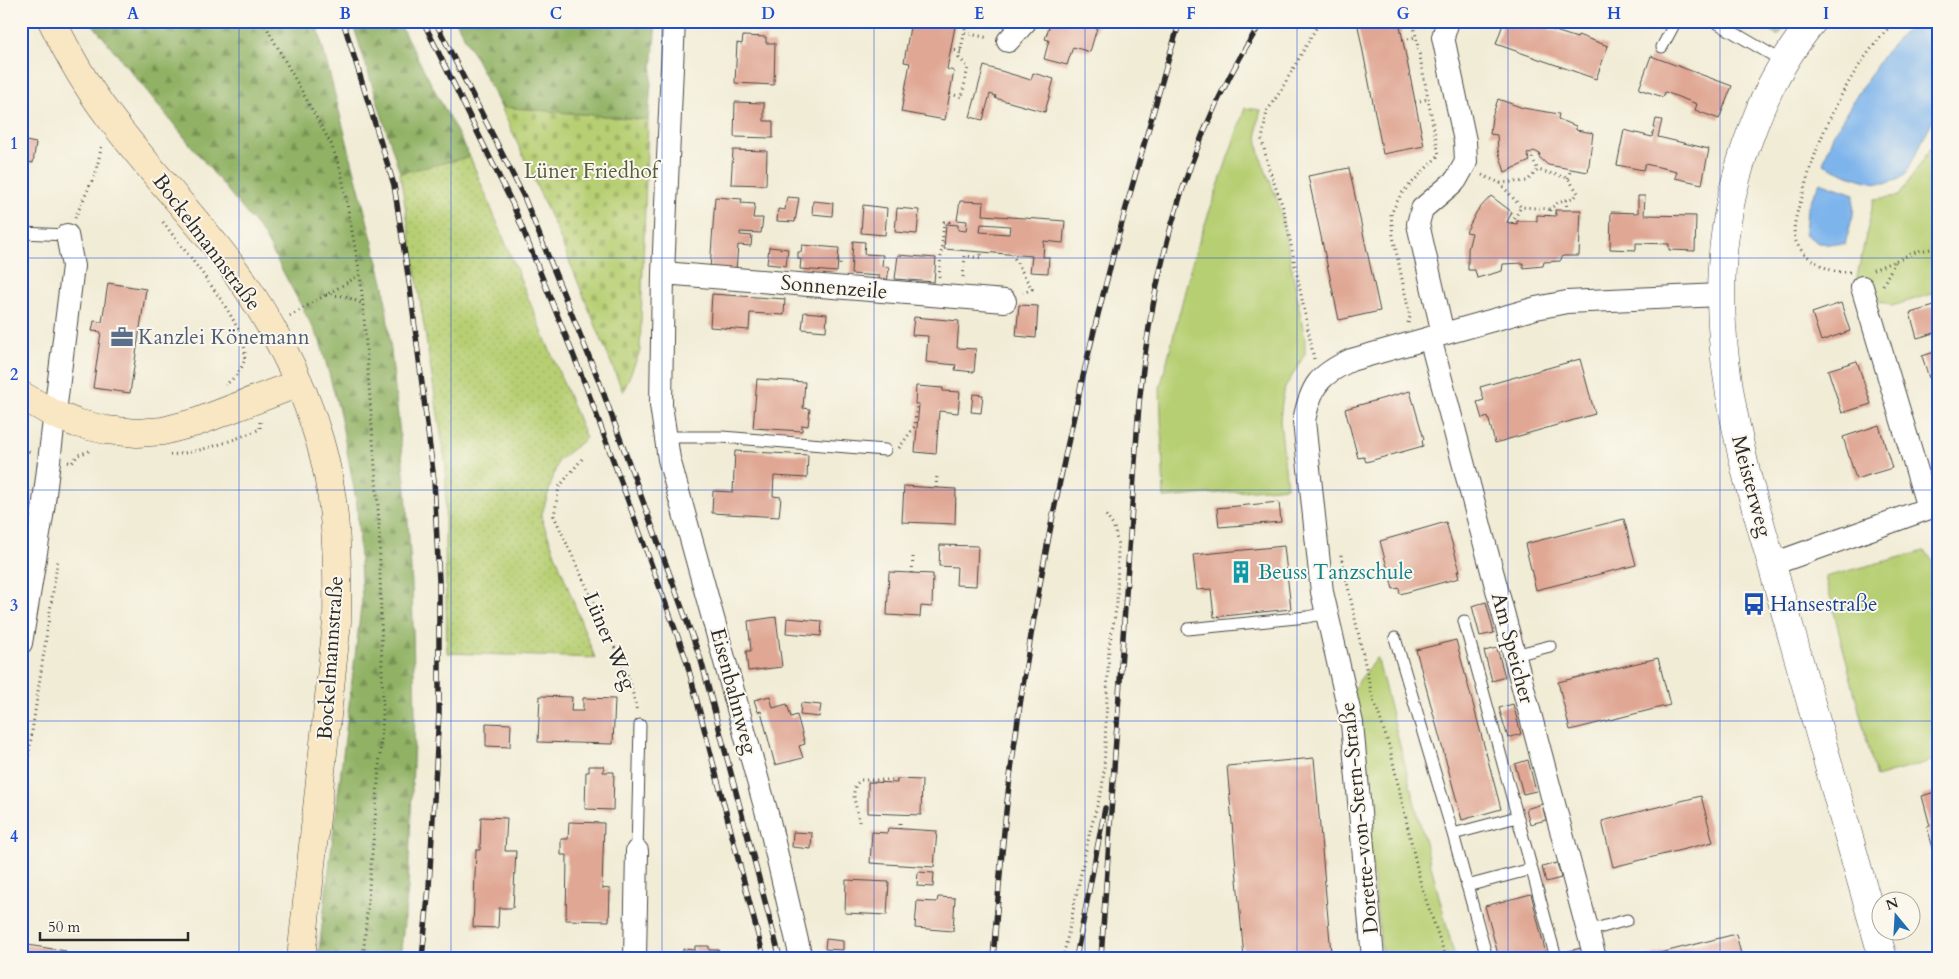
<svg xmlns="http://www.w3.org/2000/svg" width="1959" height="979" font-family="Cardo,serif">
<style>
.green{fill:#b7cf73;stroke:#717d4f}
.forest{fill:url(#forest-firs);stroke:#5e6e48}
.cemetery{fill:url(#cemetery-stones);stroke:#717d4f}
.garden{fill:url(#garden-dots);stroke:#717d4f}
.water{fill:#7db4ec;stroke:#54708c}
.building{fill:#e0a794;fill-rule:evenodd}
.lines{fill:none;stroke-linecap:round;stroke-linejoin:round}
.service-casing{stroke:#494845;stroke-width:13}
.minor-casing{stroke:#494845;stroke-width:24}
.tertiary-casing{stroke:#494845;stroke-width:29}
.secondary-casing{stroke:#494845;stroke-width:29}
.path{stroke:#494845;stroke-width:3;stroke-dasharray:1 4;stroke-linecap:butt}
.service{stroke:#fff;stroke-width:11}
.minor{stroke:#fff;stroke-width:22}
.tertiary{stroke:#fff;stroke-width:28}
.secondary{stroke:#f9e7c3;stroke-width:28}
.rail-casing{stroke:#2b2b2b;stroke-width:5.5}
.rail{stroke:#fbf7ec;stroke-width:4;stroke-dasharray:11;stroke-linecap:butt}
.grid{fill:none;stroke:#1d4ed8;stroke-width:1;stroke-opacity:0.55}
.labels{text-anchor:middle;stroke-width:4;stroke-linejoin:round;paint-order:stroke}
.park-label{font-size:21px;fill:#555c41;stroke:#fbf7ec}
.street-label{font-size:21px;fill:#2b2b2b;stroke:#fbf7ec}
.service-label{font-size:21px;fill:#4e5e75;stroke:#fbf7ec;text-anchor:start}
.culture-label{font-size:21px;fill:#0d838f;stroke:#fbf7ec;text-anchor:start}
.transit-label{font-size:21px;fill:#164399;stroke:#fbf7ec;text-anchor:start}
.neatline{fill:none;stroke:#1d4ed8;stroke-width:2}
.grid-label{font-size:16px;text-anchor:middle;font-weight:bold;fill:#1d4ed8}
</style>
<defs>
<pattern id="forest-firs" width="22" height="20" patternUnits="userSpaceOnUse" patternTransform="scale(1.25)"><rect width="22" height="20" fill="#91b265"/><path d="M5 1l3.5 6h-7zM16 11l3.5 6h-7z" fill="#779153"/></pattern>
<pattern id="cemetery-stones" width="16" height="16" patternUnits="userSpaceOnUse" patternTransform="scale(1.25)"><rect width="16" height="16" fill="#b7cf73"/><path d="M2 7V4a2 2 0 0 1 4 0v3zM10 15v-3a2 2 0 0 1 4 0v3z" fill="#9eb264"/></pattern>
<pattern id="garden-dots" width="8" height="8" patternUnits="userSpaceOnUse" patternTransform="scale(1.25)"><rect width="8" height="8" fill="#b7cf73"/><path d="M2 2h.1M6 6h.1" fill="none" stroke="#9eb264" stroke-width="1.8" stroke-linecap="round"/></pattern>
</defs>
<rect width="100%" height="100%" fill="#fbf7ec"/>
<filter id="ink" filterUnits="userSpaceOnUse"><feTurbulence type="fractalNoise" baseFrequency=".02" numOctaves="2"/><feDisplacementMap in="SourceGraphic" scale="10" xChannelSelector="R" yChannelSelector="G"/><feConvolveMatrix kernelMatrix="1 2 1 2 8 2 1 2 1" color-interpolation-filters="sRGB"/></filter>
<filter id="wash" filterUnits="userSpaceOnUse"><feTurbulence type="fractalNoise" baseFrequency=".0096" numOctaves="4" result="noise"/><feDisplacementMap in="SourceGraphic" scale="20" xChannelSelector="R" yChannelSelector="G"/><feGaussianBlur stdDeviation="1.12" result="paint"/><feColorMatrix in="noise" values="0 0 0 0 0 0 0 0 0 0 0 0 0 0 0 0 0 1.4 0 .05"/><feComposite in="paint" operator="in"/></filter>
<g filter="url(#wash)">
<rect width="100%" height="100%" fill="#f1ecd6"/>
<!-- green -->
<path class="green" d="M 1245,108 L 1261,110 C 1248,151 1272,176 1281,213 C 1290,255 1297,297 1305,339 L 1305,354 L 1285,388 L 1282,402 L 1280,420 L 1287,487 L 1164,498 L 1160,388 L 1194,256 Z
M 1938,137 L 1938,292 L 1892,306 L 1854,290 L 1874,199 L 1899,196 Z
M 1924,551 L 1938,566 L 1938,759 L 1876,777 L 1825,577 Z
M 1377,657 L 1455,958 L 1382,958 L 1353,689 Z"/>
<!-- forest -->
<path class="forest" d="M 90,21 L 316,21 L 384,286 L 406,491 L 412,585 L 415,716 L 408,888 L 400,958 L 318,958 L 362,599 L 357,505 L 340,414 L 320,341 L 263,234 Z
M 352,21 L 398,21 L 470,157 L 400,173 Z
M 456,21 L 656,21 L 648,120 L 501,107 Z
M 1755,21 L 1790,21 L 1778,36 Z"/>
<!-- cemetery -->
<path class="cemetery" d="M 501,107 L 648,120 L 640,351 L 623,392 L 557,231 Z"/>
<!-- garden -->
<path class="garden" d="M 470,157 L 586,438 L 558,461 L 541,517 L 595,658 L 447,653 L 445,541 L 446,466 L 400,173 Z"/>
<!-- water -->
<path class="water" d="M 1914,21 L 1938,21 L 1938,109 L 1906,174 C 1883,195 1848,174 1823,164 L 1833,135 L 1857,95 L 1885,53 Z
M 1820,182 L 1854,194 L 1853,215 L 1845,244 L 1818,243 L 1805,234 L 1807,208 Z"/>
<g id="blocks">
<!-- building -->
<path class="building" d="M 911,21 L 956,21 L 947,69 L 954,71 L 945,120 L 901,112 L 910,63 L 904,62 Z
M 1051,21 L 1099,21 L 1090,52 L 1073,47 L 1067,65 L 1044,59 L 1049,40 L 1045,39 Z
M 1357,21 L 1399,21 L 1424,146 L 1383,154 Z
M 1504,21 L 1536,21 L 1550,26 L 1549,29 L 1577,38 L 1578,35 L 1608,46 L 1596,79 L 1496,44 Z
M 743,36 L 766,37 L 766,43 L 775,43 L 774,85 L 735,83 L 737,43 L 742,44 Z
M 1651,56 L 1732,86 L 1719,119 L 1695,110 L 1697,104 L 1665,92 L 1663,97 L 1639,89 Z
M 984,66 L 1031,80 L 1033,73 L 1054,79 L 1045,112 L 995,98 L 996,96 L 990,94 L 983,120 L 970,117 Z
M 1498,99 L 1523,108 L 1559,114 L 1558,119 L 1576,126 L 1576,130 L 1593,133 L 1588,172 L 1548,165 L 1539,157 L 1540,154 L 1534,151 L 1527,154 L 1530,161 L 1505,172 L 1498,150 L 1497,135 L 1490,134 L 1492,117 Z
M 735,102 L 764,103 L 764,121 L 773,121 L 773,138 L 734,137 Z
M 1656,119 L 1662,120 L 1658,137 L 1709,149 L 1702,184 L 1675,178 L 1677,171 L 1645,164 L 1643,170 L 1617,165 L 1624,130 L 1652,137 Z
M 21,140 L 36,143 L 33,163 L 21,161 Z
M 733,150 L 767,151 L 766,185 L 731,184 Z
M 1349,168 L 1380,311 L 1339,320 L 1308,176 Z
M 1491,196 L 1512,212 L 1507,222 L 1510,223 L 1517,224 L 1517,221 L 1537,221 L 1537,215 L 1556,216 L 1555,210 L 1581,210 L 1579,256 L 1563,256 L 1560,261 L 1544,262 L 1543,266 L 1523,268 L 1523,263 L 1503,264 L 1502,271 L 1477,278 L 1475,270 L 1468,270 L 1468,249 L 1472,233 L 1466,232 L 1477,211 Z
M 1638,196 L 1645,196 L 1644,215 L 1696,216 L 1695,251 L 1669,250 L 1669,244 L 1636,243 L 1636,250 L 1610,249 L 1611,212 L 1638,213 Z
M 715,197 L 742,199 L 741,203 L 755,204 L 753,218 L 763,218 L 761,233 L 740,232 L 740,235 L 752,236 L 751,246 L 738,245 L 736,271 L 710,269 Z
M 787,197 L 799,198 L 795,222 L 777,221 L 778,209 L 785,210 Z
M 21,201 L 26,202 L 22,227 L 21,227 Z
M 813,201 L 833,203 L 832,216 L 812,214 Z
M 960,201 L 984,202 L 983,215 L 1065,221 L 1063,243 L 1044,241 L 1043,257 L 1049,257 L 1048,273 L 1030,272 L 1032,256 L 944,249 L 946,224 L 958,225 L 958,230 L 966,231 L 967,221 L 957,220 ZM 981,224 L 1010,226 L 1009,234 L 980,232 Z
M 863,205 L 887,208 L 885,235 L 861,233 Z
M 897,208 L 919,210 L 917,234 L 895,232 Z
M 853,241 L 865,242 L 864,254 L 883,255 L 882,266 L 889,267 L 887,283 L 879,283 L 879,276 L 851,274 Z
M 802,245 L 839,248 L 837,272 L 800,269 L 801,259 L 798,259 L 798,252 L 801,252 Z
M 769,247 L 788,249 L 786,266 L 767,264 Z
M 898,255 L 936,258 L 934,282 L 895,279 Z
M 108,283 L 146,289 L 130,393 L 93,388 L 101,332 L 92,331 L 94,321 L 102,322 Z
M 712,294 L 785,299 L 784,315 L 750,313 L 749,330 L 710,327 Z
M 1841,303 L 1850,331 L 1821,341 L 1812,313 Z
M 1019,305 L 1038,306 L 1036,338 L 1016,336 Z
M 1938,305 L 1938,332 L 1917,338 L 1910,313 Z
M 804,312 L 827,314 L 826,331 L 802,329 Z
M 914,317 L 959,321 L 957,348 L 976,349 L 974,372 L 955,370 L 956,365 L 926,362 L 928,336 L 912,335 Z
M 1938,351 L 1938,376 L 1929,378 L 1922,356 Z
M 1580,359 L 1595,414 L 1495,443 L 1488,417 L 1482,419 L 1477,402 L 1484,400 L 1480,387 Z
M 1857,361 L 1871,404 L 1842,413 L 1828,370 Z
M 757,379 L 805,382 L 803,408 L 810,409 L 808,426 L 802,425 L 802,431 L 753,428 Z
M 916,386 L 943,388 L 943,391 L 960,392 L 958,413 L 939,411 L 936,454 L 915,452 L 919,404 L 915,404 Z
M 1410,391 L 1424,439 L 1422,440 L 1423,446 L 1366,462 L 1364,457 L 1358,458 L 1345,409 Z
M 973,394 L 983,395 L 981,413 L 971,412 Z
M 1879,425 L 1892,468 L 1856,479 L 1843,437 Z
M 735,451 L 808,455 L 807,478 L 774,476 L 773,496 L 781,497 L 779,517 L 712,513 L 713,491 L 733,492 Z
M 904,486 L 956,489 L 955,524 L 902,522 Z
M 1279,502 L 1281,522 L 1219,527 L 1217,508 Z
M 1624,519 L 1636,565 L 1536,590 L 1525,544 Z
M 1446,522 L 1460,571 L 1457,571 L 1459,578 L 1400,594 L 1399,588 L 1393,589 L 1380,541 Z
M 940,545 L 978,546 L 976,586 L 956,585 L 957,567 L 939,566 Z
M 1284,546 L 1291,609 L 1214,617 L 1211,589 L 1197,590 L 1193,555 Z
M 889,572 L 933,574 L 932,607 L 921,606 L 920,617 L 887,615 Z
M 1486,602 L 1494,633 L 1480,636 L 1472,606 Z
M 776,617 L 782,667 L 748,671 L 746,651 L 751,651 L 748,621 Z
M 787,618 L 822,621 L 821,636 L 786,633 Z
M 1456,640 L 1501,809 L 1462,820 L 1416,650 Z
M 1497,648 L 1505,677 L 1492,681 L 1484,651 Z
M 1658,658 L 1670,705 L 1570,730 L 1558,682 Z
M 540,696 L 572,697 L 571,711 L 583,711 L 583,698 L 615,699 L 613,744 L 538,742 Z
M 770,696 L 773,708 L 787,704 L 791,717 L 797,715 L 805,744 L 799,746 L 803,758 L 775,765 L 761,711 L 758,712 L 754,700 Z
M 801,703 L 821,705 L 819,717 L 800,715 Z
M 1513,704 L 1521,734 L 1508,738 L 1499,708 Z
M 486,723 L 511,724 L 510,747 L 486,746 Z
M 1314,758 L 1331,953 L 1294,956 L 1294,958 L 1244,958 L 1227,766 Z
M 1528,760 L 1536,791 L 1523,794 L 1515,764 Z
M 589,766 L 604,766 L 603,772 L 614,772 L 613,810 L 585,809 L 586,772 L 589,772 Z
M 897,779 L 922,780 L 921,815 L 868,813 L 868,782 L 897,783 Z
M 1938,791 L 1938,862 L 1937,862 L 1927,827 L 1930,826 L 1922,796 Z
M 1701,796 L 1713,842 L 1613,867 L 1602,821 Z
M 1542,804 L 1546,820 L 1530,824 L 1526,809 Z
M 481,817 L 507,818 L 505,851 L 516,851 L 513,908 L 499,908 L 498,928 L 473,927 L 476,850 L 480,850 Z
M 569,822 L 604,823 L 602,888 L 610,889 L 609,921 L 566,920 L 567,855 L 561,855 L 561,839 L 568,839 Z
M 888,828 L 937,831 L 934,867 L 870,863 L 872,832 L 887,833 Z
M 793,832 L 812,833 L 811,849 L 792,847 Z
M 1557,863 L 1561,878 L 1546,882 L 1542,867 Z
M 918,872 L 934,873 L 933,887 L 917,886 Z
M 846,880 L 889,882 L 887,915 L 845,913 Z
M 1531,894 L 1547,958 L 1499,958 L 1485,906 Z
M 938,897 L 955,898 L 953,931 L 915,928 L 917,901 L 937,902 Z
M 1736,934 L 1742,958 L 1644,958 L 1644,957 Z
M 826,939 L 843,941 L 843,950 L 825,949 Z
M 21,944 L 66,951 L 65,958 L 21,958 Z
M 695,946 L 709,946 L 709,950 L 719,950 L 719,958 L 682,958 L 683,949 L 695,950 Z
M 1581,948 L 1584,958 L 1567,958 L 1565,952 Z"/>
</g>
</g>
<g filter="url(#ink)">
<use href="#blocks" fill-opacity="0" stroke="#494845" stroke-width="1"/>
<g class="lines">
<defs>
<path id="service" d="M 1714,21 L 1784,62
M 1662,47 L 1676,21
M 22,233 L 67,235
M 665,437 L 722,437 L 885,450
M 1464,621 L 1556,958
M 1188,629 L 1307,617 L 1326,613
M 1395,638 L 1453,834 L 1487,958
M 1515,655 L 1550,646
M 1453,834 L 1517,817
M 637,851 L 640,725
M 1467,886 L 1531,869
M 1588,931 L 1627,920"/>
<path id="minor" d="M 674,21 L 663,273 L 661,405 L 669,459 L 769,821 L 801,958
M 1008,41 L 1026,21
M 663,273 L 1005,301
M 1862,287 L 1928,508
M 1443,334 L 1418,224 L 1422,209 L 1456,180 L 1466,162 L 1465,141 L 1443,37 L 1448,21
M 1430,338 L 1595,958
M 1773,564 L 1938,505
M 21,643 L 43,510 L 73,266 L 67,235
M 635,958 L 637,851
M 1373,958 L 1352,723 L 1322,592 L 1304,421 C 1311,385 1319,375 1351,360 L 1536,308 L 1567,302 L 1720,295"/>
<path id="tertiary" d="M 1813,21 C 1786,54 1766,91 1752,130 C 1705,252 1718,356 1748,480 L 1883,958"/>
<path id="secondary" d="M 52,21 C 68,54 86,86 108,115 C 143,162 184,206 221,252 C 264,307 301,375 320,442 C 337,500 338,562 337,622 L 301,958
M 21,395 L 54,414 L 76,423 L 106,430 L 137,433 L 163,431 L 197,422 L 299,383"/>
</defs>
<!-- service casing -->
<use href="#service" class="service-casing"/>
<!-- minor casing -->
<use href="#minor" class="minor-casing"/>
<!-- tertiary casing -->
<use href="#tertiary" class="tertiary-casing"/>
<!-- secondary casing -->
<use href="#secondary" class="secondary-casing"/>
<!-- path -->
<path class="path" d="M 263,21 L 331,144 L 341,171 L 360,275 L 363,304 L 379,521 L 383,714 L 376,808 L 363,958
M 965,33 L 989,38
M 1403,40 L 1416,37
M 950,50 L 961,51
M 950,94 L 962,97 L 968,67 L 959,58 L 967,21
M 1415,102 L 1428,99
M 1530,153 L 1538,170
M 1482,175 L 1500,183 L 1527,181 L 1538,170 L 1568,178 L 1578,193 L 1575,197 L 1559,202 L 1550,209 L 1521,207 L 1500,183
M 1568,178 L 1571,169
M 1566,200 L 1567,210
M 1549,216 L 1550,209
M 75,218 L 96,172 L 102,144
M 163,222 C 184,251 245,321 245,354 C 245,367 235,378 225,385
M 1512,223 L 1521,207
M 1012,254 L 1032,289 L 1023,293
M 838,260 L 840,261 L 840,268
M 1873,270 L 1918,251 L 1938,248
M 1850,272 C 1844,272 1836,272 1831,270 C 1818,265 1798,253 1795,238 C 1792,225 1798,210 1802,197 C 1819,132 1848,70 1895,21
M 939,277 L 944,222 L 949,222 L 949,225
M 963,277 L 965,256 L 981,258 L 981,252
M 1883,285 L 1896,260
M 326,295 L 345,296 L 363,304
M 290,316 L 360,275
M 1408,323 L 1410,317 L 1393,236 L 1391,214 L 1401,194 L 1439,155 L 1413,21
M 1936,333 L 1938,340
M 1314,359 L 1284,210 L 1269,169 L 1262,140 L 1267,111 L 1280,92 L 1320,21
M 21,429 L 25,450 L 31,452
M 899,448 L 915,426 L 917,404
M 170,455 C 201,452 232,441 260,429 L 260,422
M 582,459 L 559,487 L 554,516 L 630,681 L 637,712
M 68,462 L 72,463 L 78,455 L 89,451
M 936,488 L 937,474
M 1341,555 L 1371,691 L 1390,749 L 1421,885 L 1446,958
M 912,573 L 913,557
M 21,805 L 58,558
M 859,822 C 858,808 847,789 861,780 L 897,780
M 900,829 L 900,822
M 1063,958 L 1090,831 L 1102,789 L 1104,770 L 1109,647 L 1117,604 L 1118,545 L 1114,527 L 1105,514"/>
<!-- service -->
<use href="#service" class="service"/>
<!-- minor -->
<use href="#minor" class="minor"/>
<!-- tertiary -->
<use href="#tertiary" class="tertiary"/>
<!-- secondary -->
<use href="#secondary" class="secondary"/>
<defs>
<path id="rail" d="M 343,21 L 394,185 L 410,288 L 434,480 L 439,581 L 439,713 L 429,887 L 422,958
M 423,21 L 513,205 L 587,389 L 686,659 L 764,958
M 435,21 L 524,197 L 599,381 L 701,660 L 780,958
M 993,958 C 998,900 1002,843 1009,785 C 1036,572 1081,362 1141,155 C 1154,111 1166,65 1180,21
M 1076,958 L 1105,808
M 1101,958 L 1139,404 C 1152,269 1188,135 1262,21"/>
</defs>
<!-- rail casing -->
<use href="#rail" class="rail-casing"/>
<!-- rail -->
<use href="#rail" class="rail"/>
</g>
</g>
<!-- grid -->
<path class="grid" d="M 239,21 L 239,958M 451,21 L 451,958M 662,21 L 662,958M 874,21 L 874,958M 1085,21 L 1085,958M 1297,21 L 1297,958M 1508,21 L 1508,958M 1720,21 L 1720,958M 21,258 L 1938,258M 21,490 L 1938,490M 21,721 L 1938,721"/>
<!-- icons -->
<defs>
<symbol id="office-bare" viewBox="-9 -9 18 18"><path d="M-6-3h4V-5.5h4V-3h4V5H-6ZM-1-4.5V-3h2v-1.5ZM-6 0V1H6V0Z" fill="#5c6f8a" stroke="#fbf7ec" stroke-width="2.5" paint-order="stroke"/></symbol>
<symbol id="building-bare" viewBox="-9 -9 18 18"><path d="M-4-6H4V6H1V3H-1V6H-4ZM-2.5-4.3h1.7v1.8h-1.7ZM.8-4.3h1.7v1.8H.8ZM-2.5-1h1.7V.8h-1.7ZM.8-1h1.7V.8H.8Z" fill="#0f9aa8" stroke="#fbf7ec" stroke-width="2.5" paint-order="stroke"/></symbol>
<symbol id="bus-bare" viewBox="-9 -9 18 18"><path d="M-5-6H5V4H4V6H2V4H-2V6H-4V4H-5ZM-3.5-4V0h7V-4ZM-3.5 1.2v1.5H-2V1.2ZM2 1.2v1.5H3.5V1.2Z" fill="#1a4fb4" stroke="#fbf7ec" stroke-width="2.5" paint-order="stroke"/></symbol>
</defs>
<g fill-rule="evenodd">
<use href="#office-bare" x="106" y="321" width="32" height="32"/>
<use href="#building-bare" x="1225" y="556" width="32" height="32"/>
<use href="#bus-bare" x="1738" y="588" width="32" height="32"/>
</g>
<g class="labels">
<!-- park labels -->
<g class="park-label">
<text x="591" y="178">Lüner Friedhof</text>
</g>
<!-- street labels -->
<g class="street-label">
<text transform="translate(207 242) rotate(53)" y="7">Bockelmannstraße</text>
<text transform="translate(834 287) rotate(5)" y="7">Sonnenzeile</text>
<text transform="translate(1752 486) rotate(75)" y="7">Meisterweg</text>
<text transform="translate(610 641) rotate(67)" y="7">Lüner Weg</text>
<text transform="translate(1513 648) rotate(75)" y="7">Am Speicher</text>
<text transform="translate(330 658) rotate(-86)" y="7">Bockelmannstraße</text>
<text transform="translate(734 691) rotate(75)" y="7">Eisenbahnweg</text>
<text transform="translate(1359 818) rotate(-96)" y="7">Dorette-von-Stern-Straße</text>
</g>
<!-- service labels -->
<g class="service-label">
<text x="138" y="344">Kanzlei Könemann</text>
</g>
<!-- culture labels -->
<g class="culture-label">
<text x="1258" y="579">Beuss Tanzschule</text>
</g>
<!-- transit labels -->
<g class="transit-label">
<text x="1770" y="611">Hansestraße</text>
</g>
</g>
<!-- margin -->
<rect width="1959" height="979" fill="none" stroke="#fbf7ec" stroke-width="55"/>
<!-- north arrow -->
<g transform="translate(1896 916) rotate(342)"><circle r="24" fill="#fbf7ec" stroke="#a8a59f"/>
<path d="M0-4L9 19L0 12L-9 19Z" fill="#1f6fb2"/>
<text y="-8" font-size="14" font-weight="bold" text-anchor="middle" fill="#2b2b2b">N</text>
</g>
<!-- scale -->
<path d="M40 932v8h148v-8" fill="none" stroke="#2b2b2b" stroke-width="2.5"/>
<text x="48" y="932" font-size="15" fill="#2b2b2b" stroke="#fbf7ec" stroke-width="4" paint-order="stroke">50 m</text>
<rect x="28" y="28" width="1904" height="924" class="neatline"/>
<g class="grid-label">
<text x="133" y="19">A</text>
<text x="345" y="19">B</text>
<text x="556" y="19">C</text>
<text x="768" y="19">D</text>
<text x="979" y="19">E</text>
<text x="1191" y="19">F</text>
<text x="1403" y="19">G</text>
<text x="1614" y="19">H</text>
<text x="1826" y="19">I</text>
<text x="14" y="149">1</text>
<text x="14" y="380">2</text>
<text x="14" y="611">3</text>
<text x="14" y="842">4</text>
</g>
</svg>
